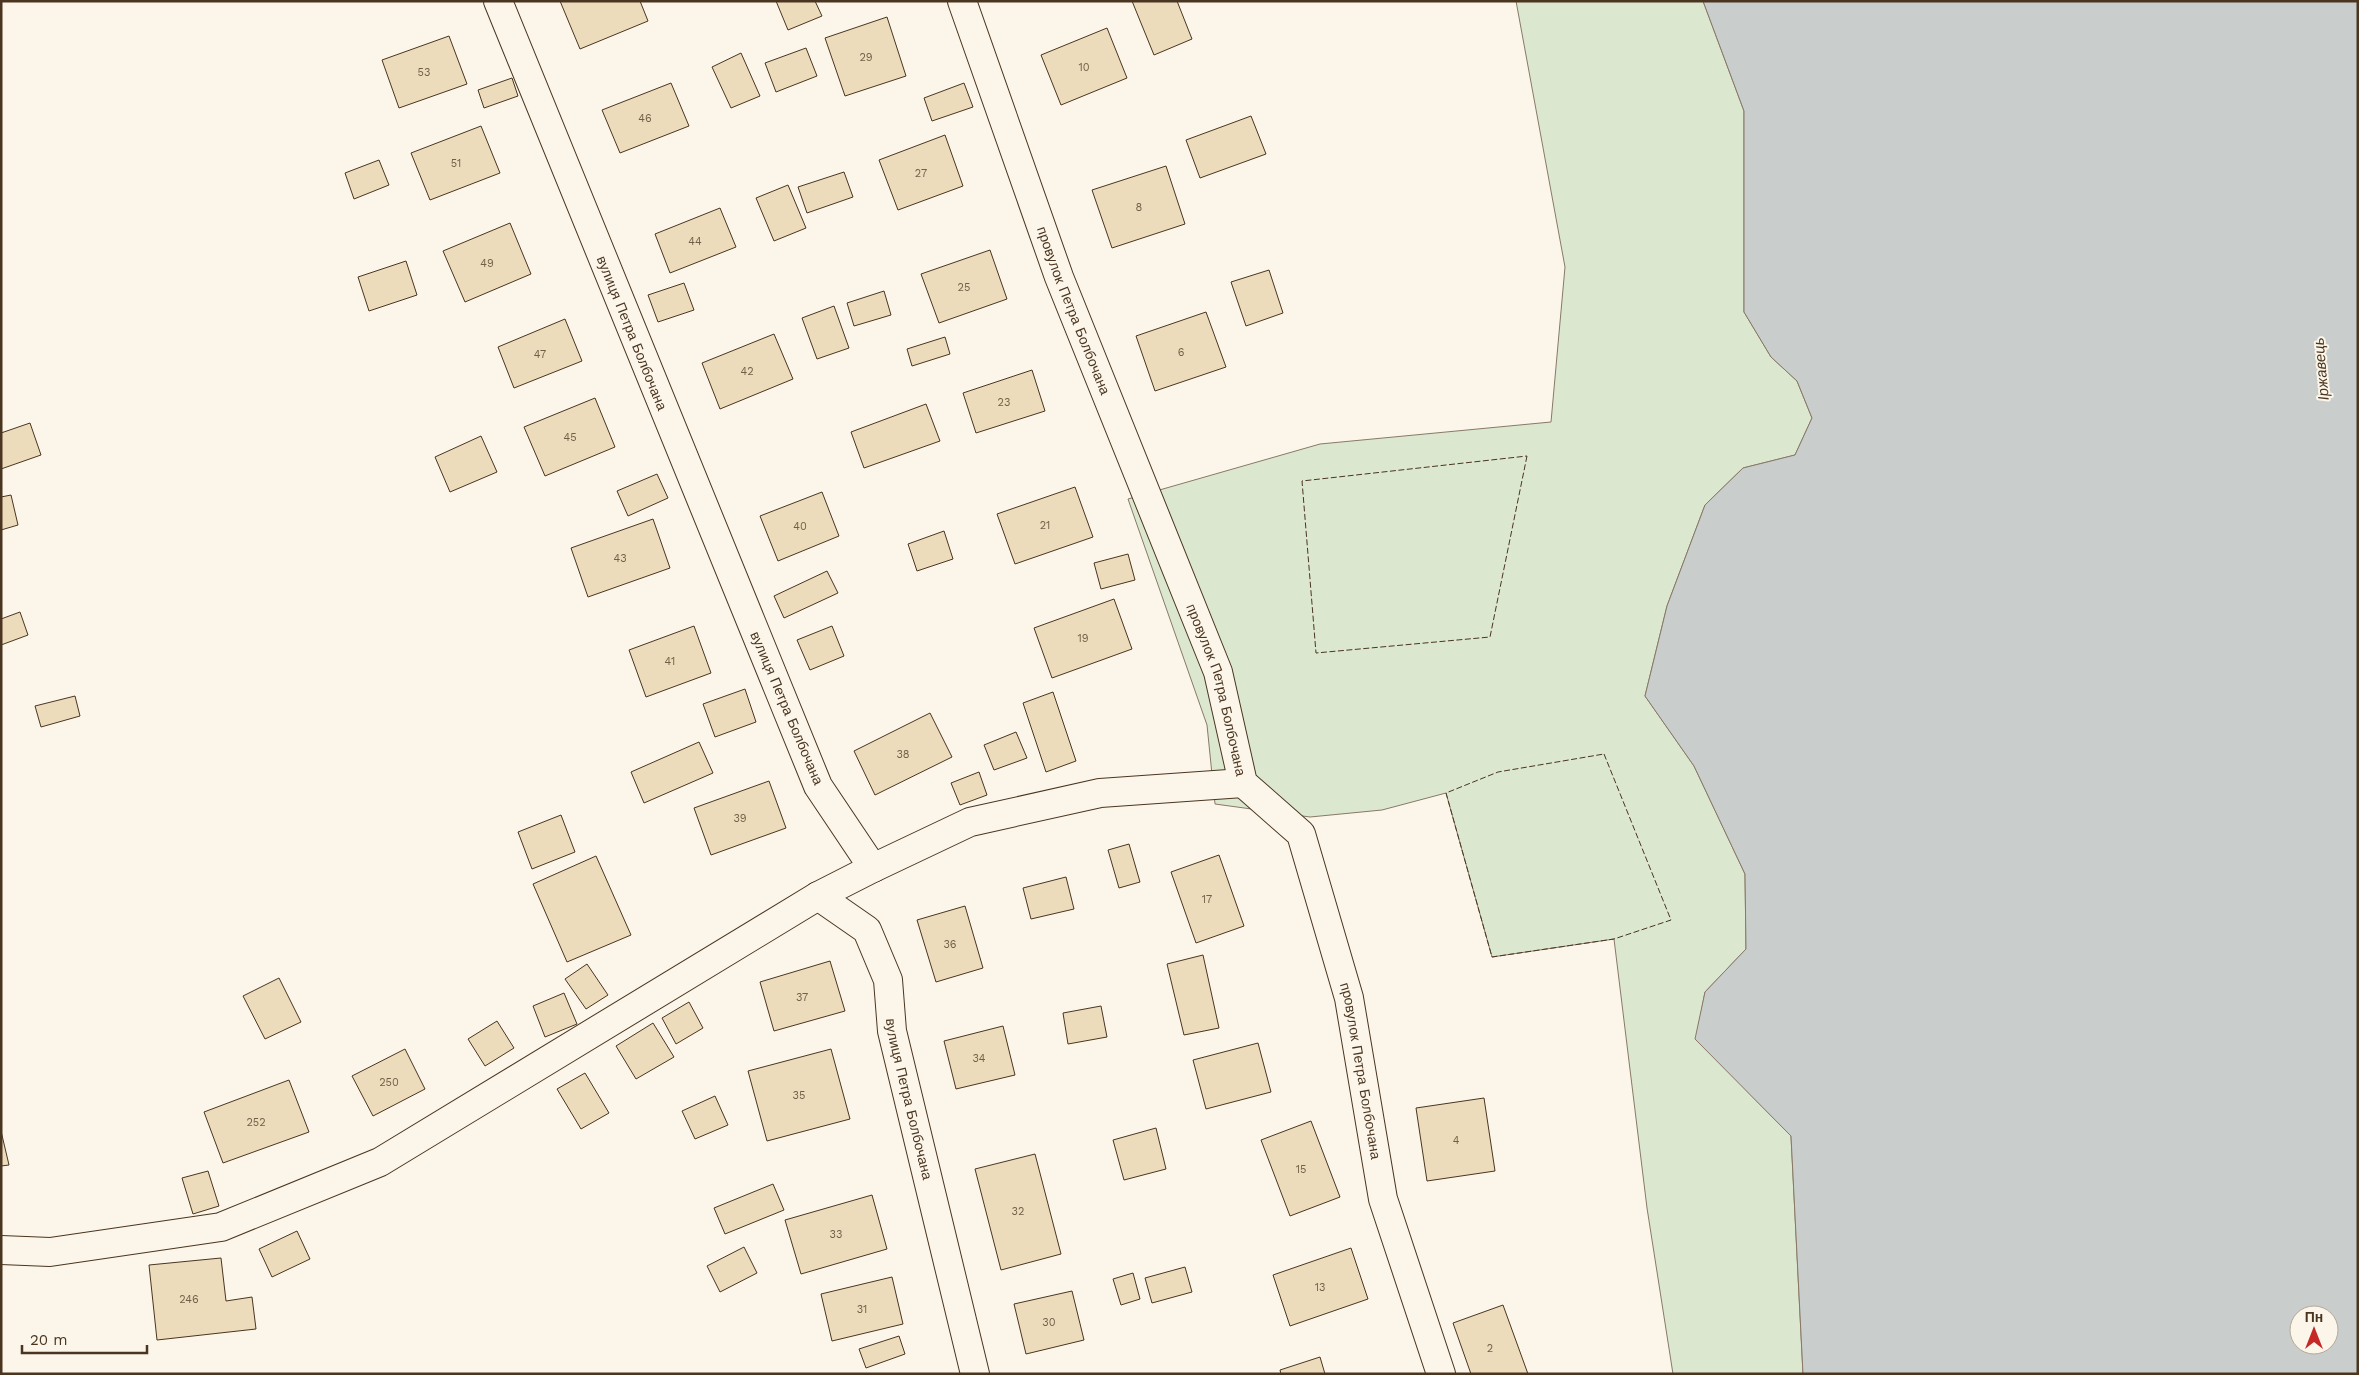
<svg xmlns="http://www.w3.org/2000/svg" width="2359" height="1375" font-family="'Work Sans',sans-serif">
<style>
.green{fill:#dce7d0;stroke:#887966}
.water{fill:#c9cecd;stroke:#887966;fill-rule:evenodd}
.building{fill:#ecdcbc;stroke:#4a3520}
.lines{fill:none;stroke-linecap:round;stroke-linejoin:round}
.minor-casing{stroke:#4a3520;stroke-width:30}
.minor{stroke:#fbf6e9;stroke-width:28}
.fence{stroke:#4a3520;stroke-width:1;stroke-dasharray:6 2.5;stroke-linecap:butt}
.labels{text-anchor:middle;stroke-width:4;stroke-linejoin:round;paint-order:stroke}
.number-label{font-size:11px;fill:#725f47}
.street-label{font-size:14px;fill:#4a3520;stroke:#fbf6e9}
.water-label{font-size:15px;font-style:italic;fill:#4a3520;stroke:#fbf6e9}
</style>
<rect width="100%" height="100%" fill="#fbf6e9"/>
<!-- green -->
<path class="green" d="M 1516,1 L 1703,1 L 1744,111 L 1744,312 L 1771,357 L 1797,381 L 1812,418 L 1795,455 L 1743,468 L 1705,505 L 1667,606 L 1645,696 L 1694,766 L 1745,874 L 1746,949 L 1705,992 L 1696,1039 L 1791,1136 L 1803,1374 L 1673,1374 L 1647,1208 L 1614,939 L 1492,957 L 1446,793 L 1382,810 L 1310,817 L 1215,804 L 1207,725 L 1128,499 L 1320,444 L 1551,422 L 1565,267 Z"/>
<!-- water -->
<path class="water" d="M 1703,1 L 2358,1 L 2358,1374 L 1803,1374 L 1791,1136 L 1695,1039 L 1705,992 L 1746,949 L 1745,874 L 1694,766 L 1645,696 L 1667,606 L 1705,505 L 1743,468 L 1795,455 L 1812,418 L 1797,381 L 1771,357 L 1744,312 L 1744,111 ZM 2299,1315 L 2329,1315 L 2329,1345 L 2299,1345 Z"/>
<!-- building -->
<path class="building" d="M 560,1 L 640,1 L 648,21 L 580,49 Z
M 776,1 L 815,1 L 822,16 L 788,30 Z
M 1132,1 L 1177,1 L 1192,39 L 1154,55 Z
M 887,17 L 906,76 L 845,96 L 825,38 Z
M 1107,28 L 1127,78 L 1061,105 L 1041,55 Z
M 449,36 L 467,84 L 399,108 L 382,60 Z
M 806,48 L 817,76 L 776,92 L 765,63 Z
M 741,53 L 760,96 L 731,108 L 712,67 Z
M 512,78 L 518,96 L 484,108 L 478,90 Z
M 671,83 L 689,126 L 620,153 L 602,110 Z
M 964,83 L 973,107 L 932,121 L 924,98 Z
M 1251,116 L 1266,154 L 1200,178 L 1186,140 Z
M 481,126 L 500,173 L 430,200 L 411,153 Z
M 945,135 L 963,186 L 898,210 L 879,160 Z
M 379,160 L 389,185 L 354,199 L 345,173 Z
M 1166,166 L 1185,224 L 1112,248 L 1092,190 Z
M 844,172 L 853,197 L 807,213 L 798,187 Z
M 788,185 L 806,228 L 774,241 L 756,198 Z
M 720,208 L 736,247 L 670,273 L 655,234 Z
M 510,223 L 531,274 L 465,302 L 443,251 Z
M 990,250 L 1007,299 L 939,323 L 921,274 Z
M 406,261 L 417,295 L 369,311 L 358,277 Z
M 1269,270 L 1283,313 L 1246,326 L 1231,282 Z
M 684,283 L 694,310 L 658,322 L 648,295 Z
M 884,291 L 891,315 L 854,326 L 847,303 Z
M 834,306 L 849,348 L 817,359 L 802,318 Z
M 1206,312 L 1226,367 L 1155,391 L 1136,336 Z
M 565,319 L 582,361 L 514,388 L 498,347 Z
M 774,334 L 793,379 L 720,409 L 702,363 Z
M 945,337 L 950,354 L 912,366 L 907,349 Z
M 1032,370 L 1045,411 L 976,433 L 963,393 Z
M 595,398 L 615,447 L 545,476 L 524,427 Z
M 926,404 L 940,441 L 864,468 L 851,432 Z
M 30,423 L 41,455 L 1,469 L 1,433 Z
M 481,436 L 497,472 L 450,492 L 435,457 Z
M 657,474 L 668,498 L 628,516 L 617,491 Z
M 1075,487 L 1093,537 L 1015,564 L 997,514 Z
M 822,492 L 839,536 L 778,561 L 760,516 Z
M 11,495 L 18,525 L 1,530 L 1,497 Z
M 653,519 L 670,568 L 588,597 L 571,548 Z
M 944,531 L 953,559 L 917,571 L 908,544 Z
M 1128,554 L 1135,580 L 1101,589 L 1094,563 Z
M 827,571 L 838,593 L 784,618 L 774,596 Z
M 1114,599 L 1132,649 L 1052,678 L 1034,628 Z
M 20,612 L 28,635 L 1,645 L 1,619 Z
M 694,626 L 711,673 L 646,697 L 629,650 Z
M 832,626 L 844,656 L 810,670 L 797,640 Z
M 745,689 L 756,722 L 715,737 L 703,704 Z
M 1053,692 L 1076,761 L 1046,772 L 1023,703 Z
M 75,696 L 80,716 L 41,727 L 35,706 Z
M 930,713 L 952,757 L 875,795 L 854,751 Z
M 1016,732 L 1027,758 L 994,770 L 984,745 Z
M 699,742 L 713,773 L 644,803 L 631,772 Z
M 979,772 L 987,795 L 960,805 L 951,783 Z
M 769,781 L 786,828 L 711,855 L 694,808 Z
M 561,815 L 575,852 L 532,869 L 518,832 Z
M 1129,844 L 1140,882 L 1119,888 L 1108,850 Z
M 1219,855 L 1244,926 L 1196,943 L 1171,872 Z
M 596,856 L 631,935 L 567,962 L 533,884 Z
M 1066,877 L 1074,909 L 1031,919 L 1023,888 Z
M 965,906 L 983,968 L 936,982 L 917,920 Z
M 1203,955 L 1219,1028 L 1184,1035 L 1167,964 Z
M 830,961 L 845,1011 L 774,1031 L 760,982 Z
M 587,964 L 608,995 L 586,1009 L 565,979 Z
M 279,978 L 301,1022 L 265,1039 L 243,996 Z
M 564,993 L 577,1024 L 545,1037 L 533,1006 Z
M 689,1002 L 703,1028 L 676,1044 L 662,1018 Z
M 1101,1006 L 1107,1037 L 1068,1044 L 1063,1013 Z
M 497,1021 L 514,1048 L 485,1066 L 468,1039 Z
M 653,1023 L 674,1057 L 636,1079 L 616,1046 Z
M 1003,1026 L 1015,1075 L 956,1089 L 944,1041 Z
M 1258,1043 L 1271,1092 L 1206,1109 L 1193,1060 Z
M 405,1049 L 425,1089 L 373,1116 L 352,1076 Z
M 831,1049 L 850,1119 L 767,1141 L 748,1071 Z
M 585,1073 L 609,1113 L 581,1129 L 557,1089 Z
M 289,1080 L 309,1132 L 223,1163 L 204,1112 Z
M 715,1096 L 728,1125 L 695,1139 L 682,1111 Z
M 1484,1098 L 1495,1171 L 1427,1181 L 1416,1108 Z
M 1311,1121 L 1340,1197 L 1290,1216 L 1261,1140 Z
M 1156,1128 L 1166,1169 L 1124,1180 L 1113,1140 Z
M 1,1131 L 9,1165 L 1,1166 Z
M 1035,1154 L 1061,1254 L 1001,1270 L 975,1169 Z
M 208,1171 L 219,1206 L 193,1214 L 182,1178 Z
M 773,1184 L 784,1210 L 725,1234 L 714,1208 Z
M 872,1195 L 887,1249 L 801,1274 L 785,1220 Z
M 297,1231 L 310,1259 L 272,1277 L 259,1249 Z
M 744,1247 L 757,1273 L 720,1292 L 707,1266 Z
M 1351,1248 L 1368,1299 L 1290,1326 L 1273,1275 Z
M 221,1258 L 226,1301 L 252,1297 L 256,1329 L 157,1340 L 149,1265 Z
M 1185,1267 L 1192,1292 L 1152,1303 L 1145,1278 Z
M 1133,1273 L 1140,1299 L 1121,1305 L 1113,1279 Z
M 892,1277 L 903,1324 L 832,1341 L 821,1294 Z
M 1072,1291 L 1084,1340 L 1026,1354 L 1014,1304 Z
M 1503,1305 L 1528,1374 L 1471,1374 L 1453,1323 Z
M 899,1336 L 905,1354 L 866,1368 L 859,1349 Z
M 1320,1357 L 1325,1374 L 1281,1374 L 1280,1370 Z"/>
<g class="lines">
<defs>
<g id="minor">
<path id="s1" d="M 962,1 L 1059,277 L 1218,672 L 1243,783 L 1301,834 L 1349,998 L 1383,1199 L 1441,1374"/>
<path d="M 873,868 L 970,822 L 1100,793 L 1243,783"/>
<path id="s2" d="M 818,896 L 867,930 L 888,980 L 892,1031 L 975,1374"/>
<path d="M 1,1250 L 50,1252 L 221,1227 L 380,1162 L 818,896 L 873,868 L 818,786 L 498,1"/>
</g>
</defs>
<!-- minor casing -->
<use href="#minor" class="minor-casing"/>
<!-- minor -->
<use href="#minor" class="minor"/>
<!-- fence -->
<path class="fence" d="M 1527,456 L 1490,637 L 1316,653 L 1302,481 Z
M 1604,754 L 1671,920 L 1614,939 L 1492,957 L 1446,793 L 1498,772 Z"/>
</g>
<g class="labels">
<!-- number labels -->
<g class="number-label">
<text x="866" y="61">29</text>
<text x="1084" y="71">10</text>
<text x="424" y="76">53</text>
<text x="645" y="122">46</text>
<text x="456" y="167">51</text>
<text x="921" y="177">27</text>
<text x="1139" y="211">8</text>
<text x="695" y="245">44</text>
<text x="487" y="267">49</text>
<text x="964" y="291">25</text>
<text x="1181" y="356">6</text>
<text x="540" y="358">47</text>
<text x="747" y="375">42</text>
<text x="1004" y="406">23</text>
<text x="570" y="441">45</text>
<text x="1045" y="529">21</text>
<text x="800" y="530">40</text>
<text x="620" y="562">43</text>
<text x="1083" y="642">19</text>
<text x="670" y="665">41</text>
<text x="903" y="758">38</text>
<text x="740" y="822">39</text>
<text x="1207" y="903">17</text>
<text x="950" y="948">36</text>
<text x="802" y="1001">37</text>
<text x="979" y="1062">34</text>
<text x="389" y="1086">250</text>
<text x="799" y="1099">35</text>
<text x="256" y="1126">252</text>
<text x="1456" y="1144">4</text>
<text x="1301" y="1173">15</text>
<text x="1018" y="1215">32</text>
<text x="836" y="1238">33</text>
<text x="1320" y="1291">13</text>
<text x="189" y="1303">246</text>
<text x="862" y="1313">31</text>
<text x="1049" y="1326">30</text>
<text x="1490" y="1352">2</text>
</g>
<!-- street labels -->
<g class="street-label">
<text dy="5" stroke="none"><textPath href="#s1" startOffset="329">провулок Петра Болбочана</textPath></text>
<text transform="translate(632 333) rotate(68)" y="5">вулиця Петра Болбочана</text>
<text dy="5" stroke="none"><textPath href="#s1" startOffset="735">провулок Петра Болбочана</textPath></text>
<text transform="translate(787 708) rotate(67)" y="5">вулиця Петра Болбочана</text>
<text dy="5" stroke="none"><textPath href="#s1" startOffset="1154">провулок Петра Болбочана</textPath></text>
<text dy="5" stroke="none"><textPath href="#s2" startOffset="235">вулиця Петра Болбочана</textPath></text>
</g>
<!-- water labels -->
<g class="water-label">
<text transform="translate(2321 369) rotate(-95)" y="5">Іржавець</text>
</g>
</g>
<!-- border -->
<rect width="2359" height="1375" fill="none" stroke="#4a3520" stroke-width="5"/>
<!-- north arrow -->
<g transform="translate(2314 1330)"><circle r="24" fill="#fbf6e9" stroke="#b4a999"/>
<path d="M0-4L9 19L0 12L-9 19Z" fill="#c62828"/>
<text y="-8" font-size="14" font-weight="bold" text-anchor="middle" fill="#4a3520">Пн</text>
</g>
<!-- scale -->
<path d="M22 1345v8h125v-8" fill="none" stroke="#4a3520" stroke-width="2.5"/>
<text x="30" y="1345" font-size="15" fill="#4a3520" stroke="#fbf6e9" stroke-width="4" paint-order="stroke">20 m</text>
</svg>
